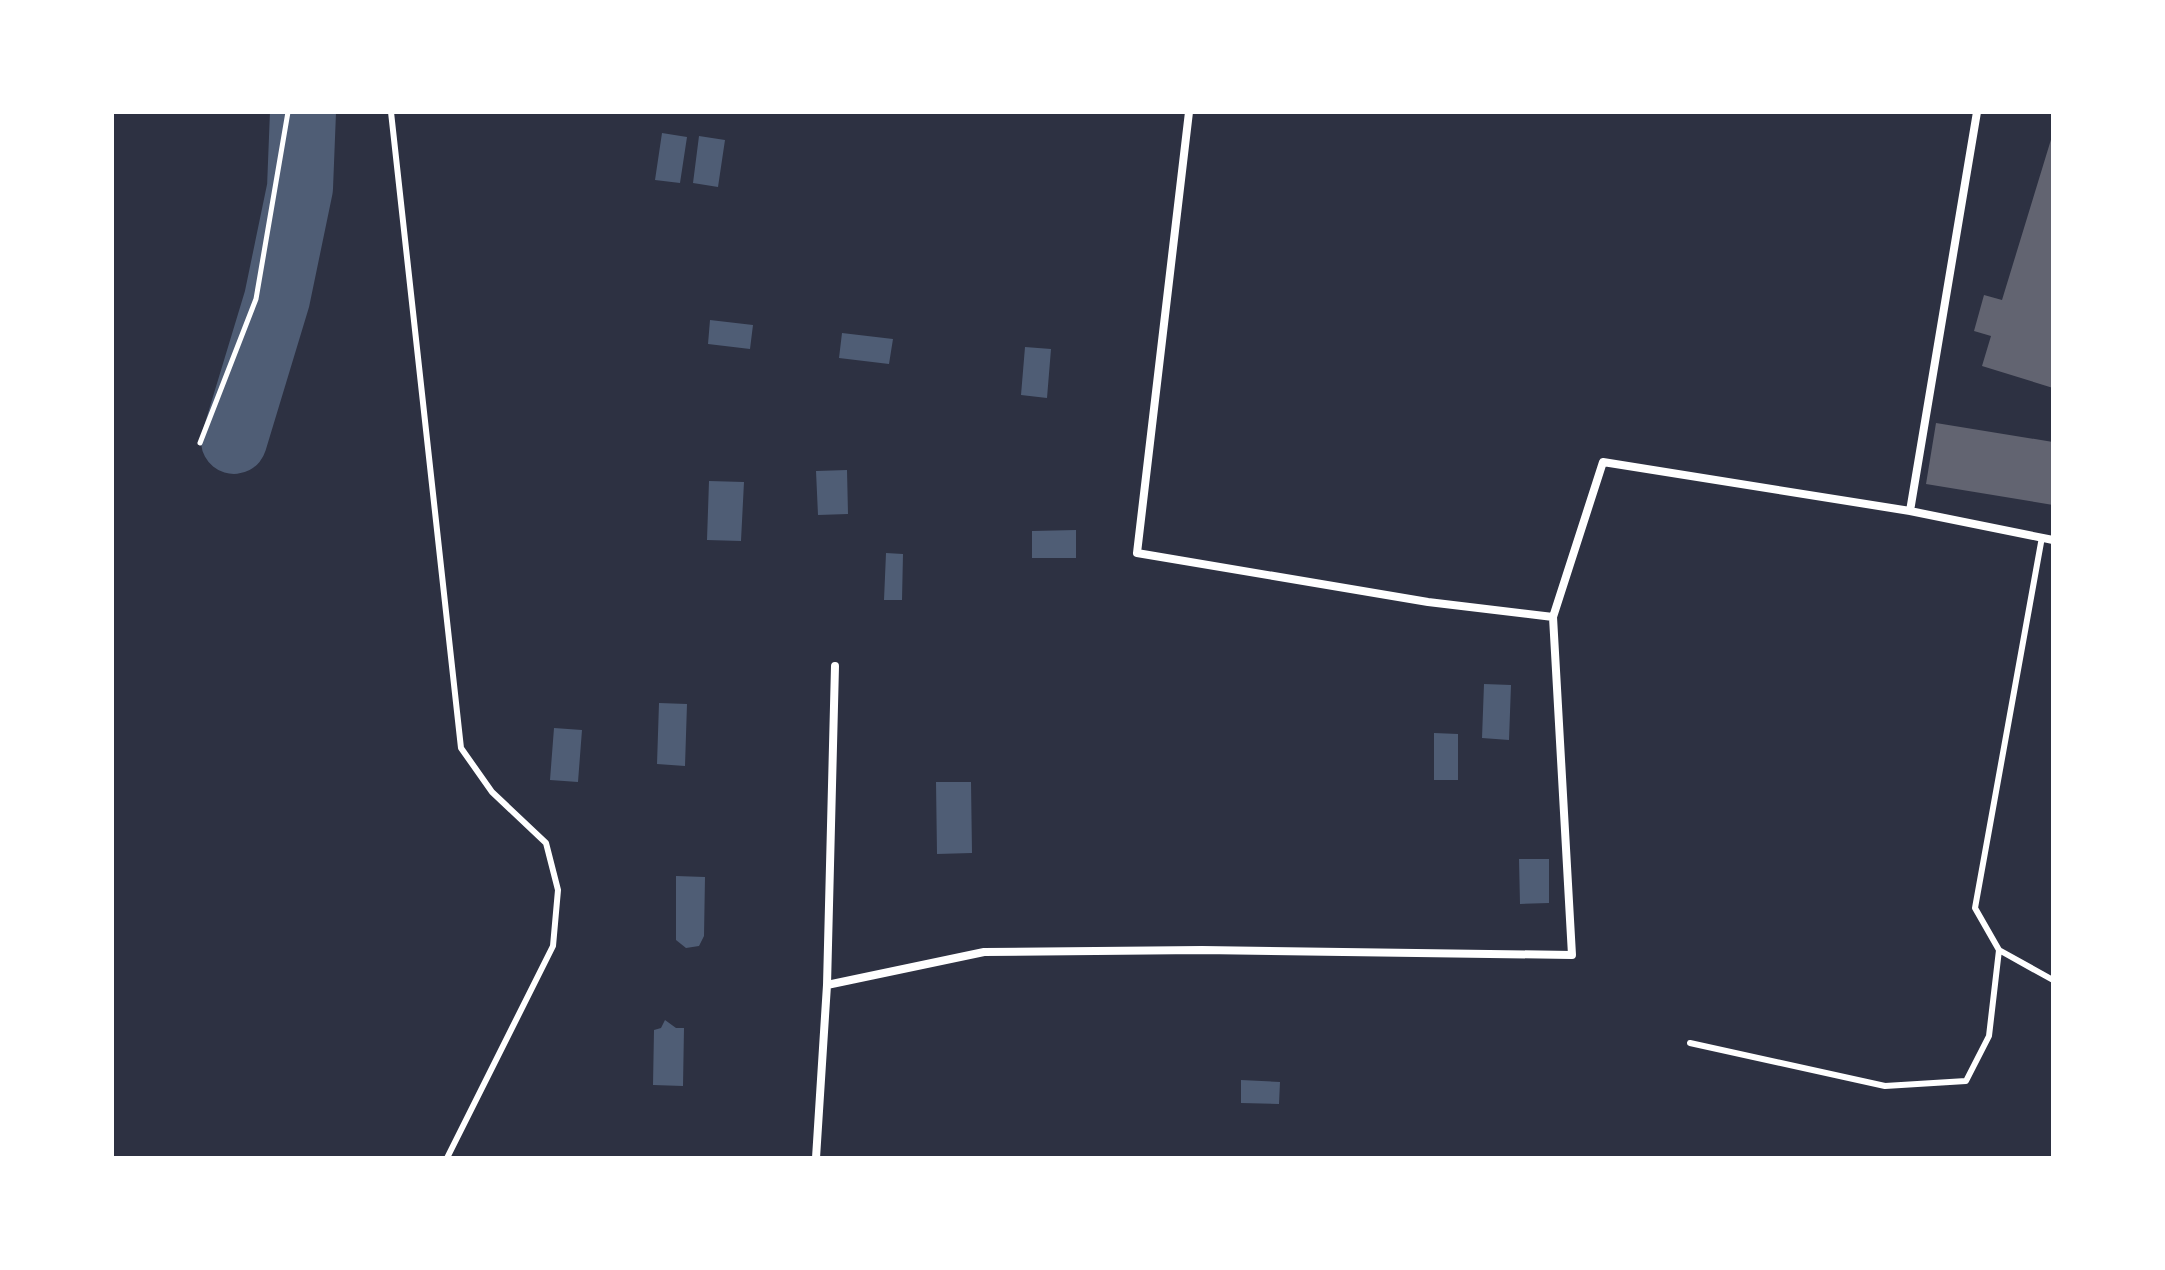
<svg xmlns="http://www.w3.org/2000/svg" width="2165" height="1270" font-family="'Open Sans',sans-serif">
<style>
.water{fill:#4f5d75}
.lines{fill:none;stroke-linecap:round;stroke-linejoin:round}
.river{stroke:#4f5d75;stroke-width:66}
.building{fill:#626471}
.path{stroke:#fff;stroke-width:5}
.service{stroke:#fff;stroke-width:6}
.minor{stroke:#fff;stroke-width:8}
</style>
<rect width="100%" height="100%" fill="#2d3142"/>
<!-- water -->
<path class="water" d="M 662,133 L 687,137 L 680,183 L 655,180 Z
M 699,136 L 725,140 L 718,187 L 693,183 Z
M 710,320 L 753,325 L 750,349 L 708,344 Z
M 842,333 L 893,339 L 889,364 L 839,358 Z
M 1025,347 L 1051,349 L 1047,398 L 1021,395 Z
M 847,470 L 848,514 L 818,515 L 816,471 Z
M 709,481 L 744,482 L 741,541 L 707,540 Z
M 1076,530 L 1076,558 L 1032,558 L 1032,531 Z
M 886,553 L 903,554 L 902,600 L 884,600 Z
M 1484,684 L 1511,685 L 1509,740 L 1482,738 Z
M 659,703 L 687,704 L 685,766 L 657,764 Z
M 554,728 L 582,730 L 578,782 L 550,780 Z
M 1434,733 L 1458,734 L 1458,780 L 1434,780 Z
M 936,782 L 971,782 L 972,853 L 937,854 Z
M 1519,859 L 1549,859 L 1549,903 L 1520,904 Z
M 676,876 L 705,877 L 704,936 L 699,946 L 686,948 L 676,940 Z
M 665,1020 L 676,1028 L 684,1028 L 683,1086 L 653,1085 L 654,1030 L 661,1028 Z
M 1241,1080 L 1280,1082 L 1279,1104 L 1241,1103 Z"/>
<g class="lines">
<!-- river -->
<path class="river" d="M 234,441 L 277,299 L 300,188 L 303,112"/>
</g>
<!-- building -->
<path class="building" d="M 2053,133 L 2053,388 L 1982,366 L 1991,336 L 1974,331 L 1984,295 L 2002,300 Z
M 1936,423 L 2053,442 L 2053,505 L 1926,484 Z"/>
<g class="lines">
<!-- path -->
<path class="path" d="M 200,443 L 256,299 L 288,112"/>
<!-- service -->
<path class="service" d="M 391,112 L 461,748 L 492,792 L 546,843 L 558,890 L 553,946 L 447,1158
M 2042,537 L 1975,908 L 1999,950 L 2053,980
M 1690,1043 L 1885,1086 L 1966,1081 L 1989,1036 L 1999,950"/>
<!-- minor -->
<path class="minor" d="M 1189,112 L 1137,553 L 1428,602 L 1553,617 L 1603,462 L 1910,511 L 2053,540
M 1910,511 L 1977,112
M 827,985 L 984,952 L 1202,950 L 1572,955 L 1553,617
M 816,1158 L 827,985 L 835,666"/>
</g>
<!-- border -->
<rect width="2165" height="1270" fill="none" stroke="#ffffff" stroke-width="228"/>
</svg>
